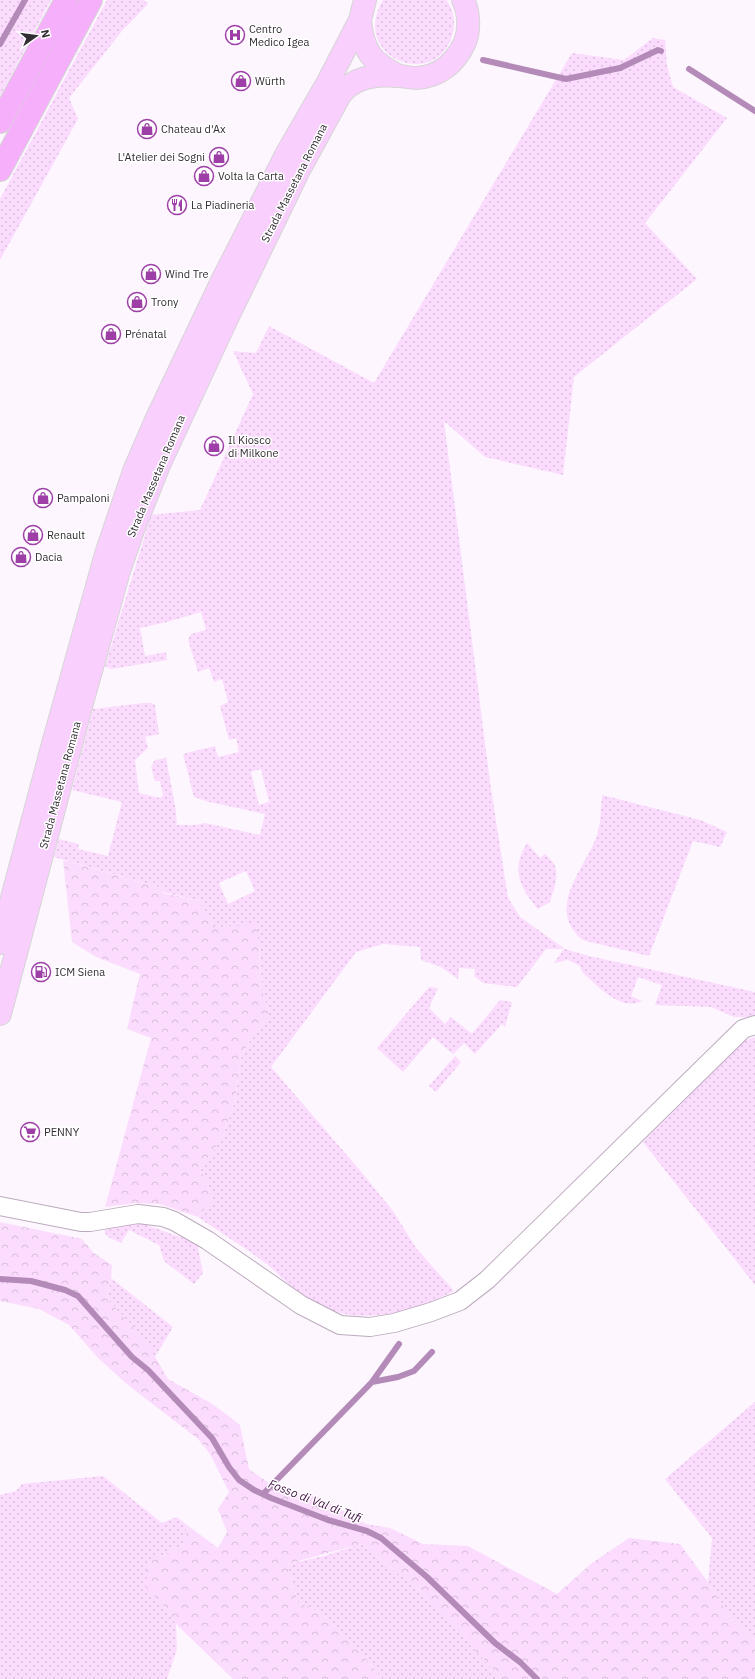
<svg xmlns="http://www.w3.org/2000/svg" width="755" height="1679" font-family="'IBM Plex Sans',sans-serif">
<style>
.grass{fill:url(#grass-dots);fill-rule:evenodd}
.forest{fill:url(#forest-crowns)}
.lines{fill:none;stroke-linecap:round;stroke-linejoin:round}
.stream{stroke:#b48bb8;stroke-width:6}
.street-casing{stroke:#bcabbe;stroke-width:20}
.primary-casing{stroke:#d6d5d6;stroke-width:24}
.highway-casing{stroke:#d6d5d6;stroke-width:24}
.street{stroke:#fff;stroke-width:18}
.primary{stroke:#f9cffd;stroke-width:22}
.highway{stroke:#f5affb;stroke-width:22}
.labels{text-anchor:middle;stroke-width:3;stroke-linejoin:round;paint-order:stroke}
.poi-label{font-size:11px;fill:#322c33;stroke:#fff;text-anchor:start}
.street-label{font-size:11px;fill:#322c33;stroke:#fff}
.water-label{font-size:12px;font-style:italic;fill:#431048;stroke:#fff}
</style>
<defs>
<pattern id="grass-dots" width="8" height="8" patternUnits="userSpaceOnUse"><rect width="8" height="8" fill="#fcdcfe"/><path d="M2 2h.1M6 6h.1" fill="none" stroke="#d8bdda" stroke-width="1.8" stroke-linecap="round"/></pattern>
<pattern id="forest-crowns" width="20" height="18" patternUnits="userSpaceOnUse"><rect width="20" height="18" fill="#fcdcfe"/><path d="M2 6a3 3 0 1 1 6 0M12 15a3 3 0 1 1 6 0" fill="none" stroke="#d8bdda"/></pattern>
</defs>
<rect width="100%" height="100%" fill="#fdf6fe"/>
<!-- grass -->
<path class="grass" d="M 0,0 L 51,0 L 0,96 Z
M 107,0 L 144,0 L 148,4 L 122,31 L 69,98 L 78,119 L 0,260 L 0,199 Z
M 383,0 L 446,0 C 453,8 456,21 453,32 C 440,92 348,60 383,0 Z
M 653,38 L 665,40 L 667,66 L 673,87 L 727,118 L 645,223 L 697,279 L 574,377 L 563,475 L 485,457 L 444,421 L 490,782 L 508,898 L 520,917 L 565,949 L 589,956 L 755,992 L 755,1017 L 734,1017 L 711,1007 L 655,1005 L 662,985 L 638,977 L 631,996 L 642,1001 C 620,1012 597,985 582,972 L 580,966 L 568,960 L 554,963 L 564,949 L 546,949 L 517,987 L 483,983 L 474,976 L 475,969 L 459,968 L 458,979 L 441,967 L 421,960 L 420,947 L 383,944 L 356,952 L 271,1067 L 358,1168 L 393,1211 L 416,1248 L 454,1291 C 409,1314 356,1328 309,1301 C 295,1292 281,1276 268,1265 C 246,1248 221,1233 198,1217 L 212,1200 L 208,1185 L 200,1169 L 222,1139 L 235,1101 L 242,1053 L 269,1014 L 262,989 L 259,946 L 213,927 L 200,901 L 163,892 L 162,888 L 54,857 L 59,839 L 79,844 L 78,849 L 108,856 L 122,802 L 72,790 L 93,709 L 144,703 L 152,703 L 155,705 L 159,734 L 145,737 L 148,748 L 135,760 L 139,793 L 160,798 L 163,795 L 160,781 L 155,781 L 151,767 L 155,760 L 166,758 L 176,811 L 177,825 L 196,825 L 205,823 L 260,835 L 265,814 L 209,802 L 194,797 L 183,754 L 215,746 L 218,757 L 239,752 L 236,738 L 229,740 L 220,706 L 228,702 L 222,679 L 214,682 L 209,668 L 198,672 L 188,640 L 191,634 L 206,630 L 201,612 L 167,622 L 140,628 L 145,656 L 166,652 L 167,660 L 111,669 L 105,666 L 151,515 L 200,510 L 253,394 L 233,351 L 256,353 L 269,326 L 374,383 L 572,53 L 624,60 ZM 261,769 L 269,802 L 259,805 L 251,772 ZM 246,871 L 255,891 L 228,904 L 219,883 Z
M 602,795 L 700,820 L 727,832 L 720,847 L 693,841 L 649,956 L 586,941 C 580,939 578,936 574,931 C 551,901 588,863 597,835 C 601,823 601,807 602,795 Z
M 527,843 L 540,858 L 545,854 C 548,857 552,860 554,864 C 560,874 553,892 550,902 L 538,909 C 519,887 511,869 527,843 Z
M 429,987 L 438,988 L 429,1008 L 445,1024 L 451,1017 L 472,1034 L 500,1000 L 512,1002 L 505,1027 L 502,1024 L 475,1054 L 464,1043 L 453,1054 L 433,1037 L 403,1072 L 377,1048 Z
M 755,1037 L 755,1285 L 643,1142 L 744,1041 Z
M 455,1056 L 461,1062 L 436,1092 L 429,1086 Z
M 126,1223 L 141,1223 L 197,1243 L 203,1273 L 194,1284 L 164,1261 L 159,1245 L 129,1230 L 121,1243 L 108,1237 L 105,1233 L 105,1227 Z
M 111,1278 L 173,1327 L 155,1357 L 139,1333 L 107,1299 Z
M 755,1402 L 755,1640 L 731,1619 L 708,1582 L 712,1538 L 665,1479 Z
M 103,1476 L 162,1523 L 177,1517 L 187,1525 L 183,1545 L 148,1563 L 163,1605 L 176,1624 L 177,1649 L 167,1679 L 0,1679 L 0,1495 L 16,1491 L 22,1484 Z
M 361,1544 L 419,1590 L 502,1679 L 382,1679 L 357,1648 L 323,1614 L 298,1602 L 287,1564 L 324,1556 Z"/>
<!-- forest -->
<path class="forest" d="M 63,860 L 162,888 L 163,893 L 200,901 L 213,927 L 257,925 L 262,989 L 269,1014 L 242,1053 L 235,1101 L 222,1139 L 200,1169 L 208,1185 L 212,1200 L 198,1217 L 160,1204 L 135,1203 L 105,1207 L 151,1038 L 127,1029 L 140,974 L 96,957 L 72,942 Z
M 0,1222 L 82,1239 L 94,1253 L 112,1265 L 111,1278 L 107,1299 L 139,1333 L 154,1355 L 168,1379 L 214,1405 L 240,1425 L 249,1469 L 283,1493 L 315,1495 L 366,1524 L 390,1528 L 423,1544 L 468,1546 L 557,1594 L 592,1563 L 629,1538 L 680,1544 L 708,1582 L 731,1619 L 755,1640 L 755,1679 L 502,1679 L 419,1590 L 361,1544 L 287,1564 L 298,1602 L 323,1614 L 357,1648 L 382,1679 L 233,1679 L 176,1624 L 163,1605 L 146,1587 L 148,1563 L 183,1545 L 187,1525 L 218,1548 L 227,1532 L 218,1509 L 229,1492 L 210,1454 L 198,1439 L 128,1385 L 98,1358 L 69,1325 L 39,1309 L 0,1301 Z"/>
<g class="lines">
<!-- stream -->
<path class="stream" d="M 0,44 L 25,0
M 483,60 L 566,79 L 620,68 L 658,50 L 661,51
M 689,69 L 755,111
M 0,1279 L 31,1281 L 65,1290 L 78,1296 L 132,1357 L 148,1370 L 212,1438 L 229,1467 L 239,1480 L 254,1490 L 271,1498 L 328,1520 L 367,1531 L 381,1538 L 427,1577 L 495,1643 L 520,1662 L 537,1679
M 372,1382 L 398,1377 L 414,1371 L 432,1352
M 263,1494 L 372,1382 L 399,1344"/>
<defs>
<path id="street" d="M 0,1206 L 81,1222 L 90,1222 L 138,1214 L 163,1217 L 174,1221 L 207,1240 L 301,1305 L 340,1325 L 370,1327 L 394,1323 L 431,1312 L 460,1301 L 487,1280 L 743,1029 L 755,1025"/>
<path id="primary" d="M 360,20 C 363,51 371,62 399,76
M 0,943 L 54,740 L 106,554 L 134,471 L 156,420 L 222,281 L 287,153 L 328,82 L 360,20 L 365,0
M 0,1014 L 82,703 L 119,571 L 133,530 L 159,465 L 223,327 L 299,170 L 340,95 C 354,76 377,74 398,76 C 404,76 410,78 416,78 C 440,77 456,62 465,42 C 470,30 469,11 463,0"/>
<path id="highway" d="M 0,122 L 66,0
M 0,170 L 91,0"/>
</defs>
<!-- street casing -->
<use href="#street" class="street-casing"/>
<!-- primary casing -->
<use href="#primary" class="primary-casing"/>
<!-- highway casing -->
<use href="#highway" class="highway-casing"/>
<!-- street -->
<use href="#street" class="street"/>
<!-- primary -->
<use href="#primary" class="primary"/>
<!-- highway -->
<use href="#highway" class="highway"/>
</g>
<!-- icons -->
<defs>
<symbol id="hospital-ring" viewBox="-11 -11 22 22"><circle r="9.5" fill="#fff" stroke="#9d3fa7" stroke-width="1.5"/><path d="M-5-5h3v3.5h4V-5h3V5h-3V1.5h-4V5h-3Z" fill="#9d3fa7"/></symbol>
<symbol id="shop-ring" viewBox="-11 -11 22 22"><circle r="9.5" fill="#fff" stroke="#9d3fa7" stroke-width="1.5"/><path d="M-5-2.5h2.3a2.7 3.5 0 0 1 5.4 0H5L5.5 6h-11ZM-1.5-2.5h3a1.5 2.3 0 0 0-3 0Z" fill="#9d3fa7"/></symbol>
<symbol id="restaurant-ring" viewBox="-11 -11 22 22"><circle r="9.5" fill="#fff" stroke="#9d3fa7" stroke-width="1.5"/><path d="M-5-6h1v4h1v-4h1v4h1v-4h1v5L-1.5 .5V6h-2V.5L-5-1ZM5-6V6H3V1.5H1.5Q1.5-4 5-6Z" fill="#9d3fa7"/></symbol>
<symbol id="fuel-ring" viewBox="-11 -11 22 22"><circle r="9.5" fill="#fff" stroke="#9d3fa7" stroke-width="1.5"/><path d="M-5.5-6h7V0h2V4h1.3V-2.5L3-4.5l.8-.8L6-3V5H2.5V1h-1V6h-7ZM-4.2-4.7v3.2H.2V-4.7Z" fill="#9d3fa7"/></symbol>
<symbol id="supermarket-ring" viewBox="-11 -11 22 22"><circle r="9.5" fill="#fff" stroke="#9d3fa7" stroke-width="1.5"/><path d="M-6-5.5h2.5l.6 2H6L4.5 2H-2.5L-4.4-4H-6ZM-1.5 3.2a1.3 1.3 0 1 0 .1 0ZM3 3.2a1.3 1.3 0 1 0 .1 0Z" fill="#9d3fa7"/></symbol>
</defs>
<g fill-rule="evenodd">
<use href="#hospital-ring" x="224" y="24" width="22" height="22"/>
<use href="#shop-ring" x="230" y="70" width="22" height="22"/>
<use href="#shop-ring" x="136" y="118" width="22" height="22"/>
<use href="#shop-ring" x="208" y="146" width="22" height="22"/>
<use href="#shop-ring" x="193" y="165" width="22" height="22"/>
<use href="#restaurant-ring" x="166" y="194" width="22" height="22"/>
<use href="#shop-ring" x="140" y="263" width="22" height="22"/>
<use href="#shop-ring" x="126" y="291" width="22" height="22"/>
<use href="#shop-ring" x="100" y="323" width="22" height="22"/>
<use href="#shop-ring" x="203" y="435" width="22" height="22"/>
<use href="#shop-ring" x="32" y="487" width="22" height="22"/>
<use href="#shop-ring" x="22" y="524" width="22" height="22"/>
<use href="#shop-ring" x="10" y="546" width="22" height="22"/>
<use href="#fuel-ring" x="30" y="961" width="22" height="22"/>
<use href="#supermarket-ring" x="19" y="1121" width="22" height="22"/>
</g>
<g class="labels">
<!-- poi labels -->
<g class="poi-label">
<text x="249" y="33">Centro<tspan x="249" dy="13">Medico Igea</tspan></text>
<text x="255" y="85">Würth</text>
<text x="161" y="133">Chateau d'Ax</text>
<text x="205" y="161" text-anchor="end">L'Atelier dei Sogni</text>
<text x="218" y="180">Volta la Carta</text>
<text x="191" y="209">La Piadineria</text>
<text x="165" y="278">Wind Tre</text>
<text x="151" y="306">Trony</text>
<text x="125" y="338">Prénatal</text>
<text x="228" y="444">Il Kiosco<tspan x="228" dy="13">di Milkone</tspan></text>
<text x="57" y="502">Pampaloni</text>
<text x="47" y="539">Renault</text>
<text x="35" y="561">Dacia</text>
<text x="55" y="976">ICM Siena</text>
<text x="44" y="1136">PENNY</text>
</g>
<!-- street labels -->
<g class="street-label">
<text transform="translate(294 183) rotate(-63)" y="4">Strada Massetana Romana</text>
<text transform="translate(156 476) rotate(-67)" y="4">Strada Massetana Romana</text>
<text transform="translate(60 785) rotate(-75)" y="4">Strada Massetana Romana</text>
</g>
<!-- water labels -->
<g class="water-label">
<text transform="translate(315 1501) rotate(21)" y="4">Fosso di Val di Tufi</text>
</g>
</g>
<!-- north arrow -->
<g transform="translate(36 36) rotate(76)" stroke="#ffffff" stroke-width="3" paint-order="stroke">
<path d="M0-3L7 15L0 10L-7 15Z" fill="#322c33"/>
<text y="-6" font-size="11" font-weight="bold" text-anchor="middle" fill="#322c33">N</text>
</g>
</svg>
